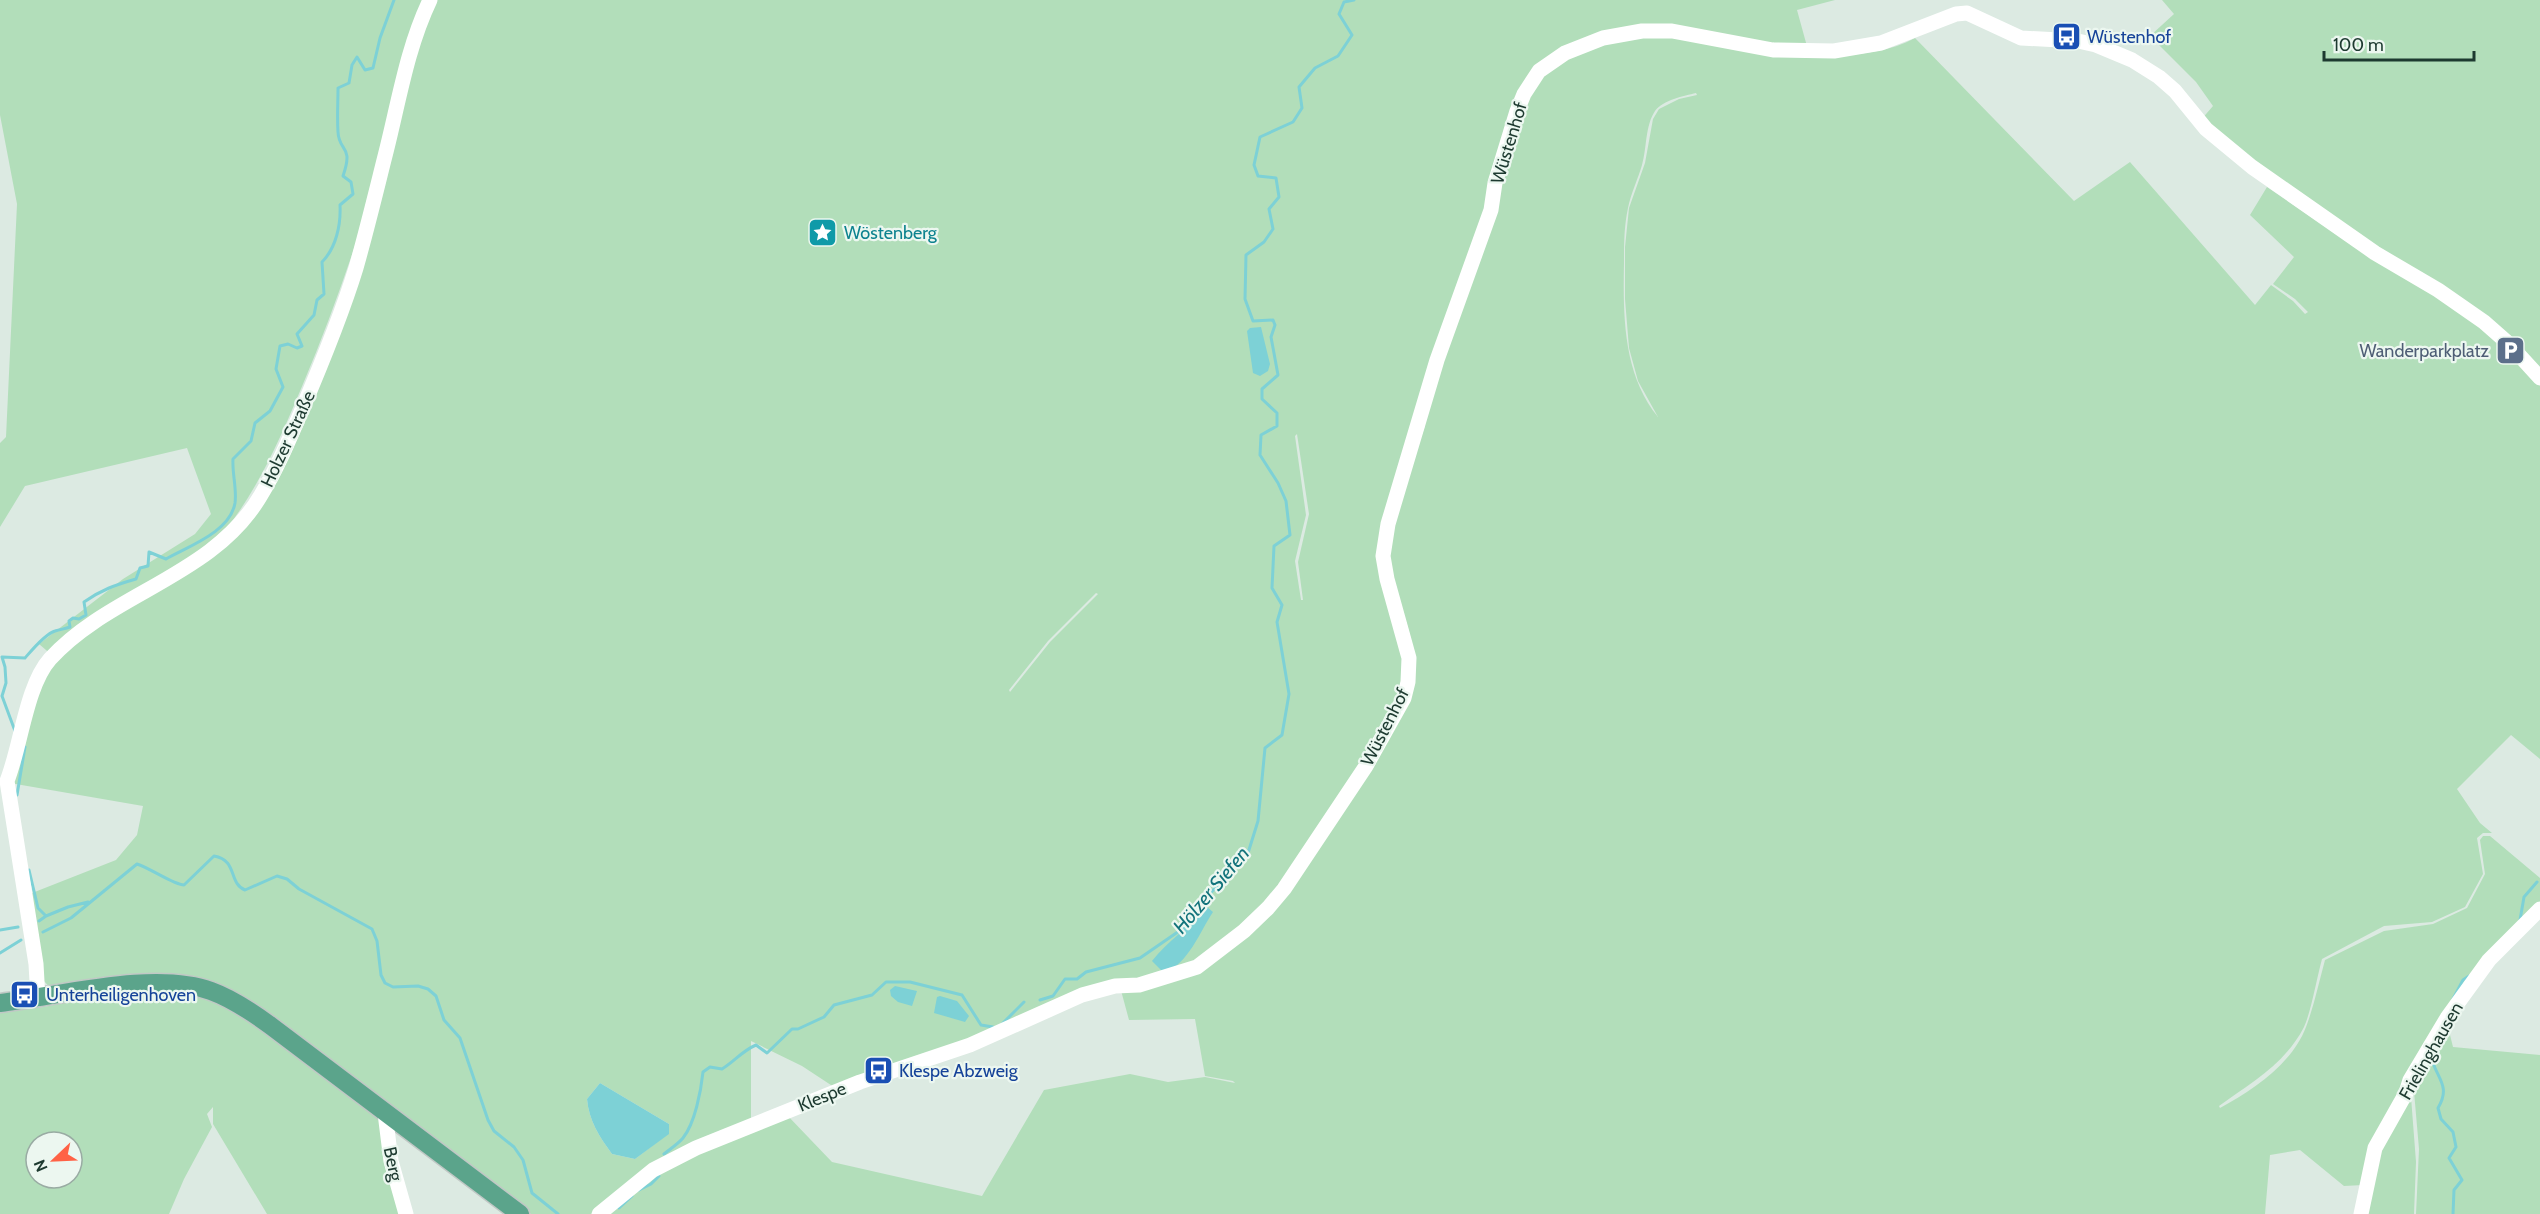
<svg xmlns="http://www.w3.org/2000/svg" width="2540" height="1214" font-family="Cabin,sans-serif">
<style>
.green{fill:#b2deba;fill-rule:evenodd}
.water{fill:#7dd1d6}
.lines{fill:none;stroke-linecap:round;stroke-linejoin:round}
.stream{stroke:#7dd1d6;stroke-width:3}
.major-casing{stroke:#c0c8c5;stroke-width:21}
.minor{stroke:#fff;stroke-width:15}
.major{stroke:#5ba48b;stroke-width:18}
.labels{text-anchor:middle;stroke-width:4.5;stroke-linejoin:round;paint-order:stroke}
.transit-label{font-size:18px;fill:#164399;stroke:#ecf7f0;text-anchor:start}
.street-label{font-size:18px;fill:#1d3a30;stroke:#ecf7f0}
.culture-label{font-size:18px;fill:#0d838f;stroke:#ecf7f0;text-anchor:start}
.service-label{font-size:18px;fill:#4e5e75;stroke:#ecf7f0;text-anchor:end}
.water-label{font-size:20px;font-style:italic;fill:#12737b;stroke:#ecf7f0}
</style>
<rect width="100%" height="100%" fill="#dceae2"/>
<!-- green -->
<path class="green" d="M 0,0 L 1835,0 L 1797,10 L 1808,50 L 1757,46 L 1686,33 L 1688,39 C 1751,50 1857,70 1915,38 L 2074,201 L 2130,162 L 2255,305 L 2271,285 L 2293,301 L 2305,314 L 2308,312 L 2295,299 L 2273,284 L 2294,257 L 2250,215 L 2267,187 L 2346,241 L 2452,305 L 2510,347 L 2540,380 L 2540,759 L 2511,735 L 2457,789 L 2480,823 L 2492,833 L 2483,833 L 2477,838 L 2483,874 L 2465,907 L 2432,922 L 2384,926 L 2322,959 C 2317,977 2311,1012 2304,1027 C 2285,1064 2251,1083 2219,1106 L 2220,1108 C 2253,1090 2292,1064 2306,1027 C 2314,1006 2319,982 2325,960 L 2384,931 L 2433,924 L 2467,908 L 2485,874 L 2480,840 L 2483,836 L 2490,836 L 2540,878 L 2540,905 L 2488,959 L 2445,1017 L 2408,1079 L 2381,1137 L 2372,1147 L 2363,1185 L 2344,1186 L 2300,1150 L 2270,1155 L 2265,1214 L 605,1214 L 652,1174 L 679,1159 L 787,1115 L 832,1162 L 982,1196 L 1044,1090 L 1130,1074 L 1168,1082 L 1205,1077 L 1235,1083 L 1233,1081 L 1205,1076 L 1195,1019 L 1129,1020 L 1119,983 L 1084,990 L 1013,1020 L 983,1042 L 837,1089 L 802,1066 L 751,1041 L 751,1124 L 679,1153 L 651,1169 L 594,1214 L 531,1214 L 244,1001 C 225,993 204,981 183,979 C 140,975 97,985 55,993 L 43,980 L 27,895 L 116,860 L 137,835 L 143,806 L 10,783 L 40,682 L 56,657 L 77,639 L 185,574 L 208,556 L 232,532 L 279,458 L 325,348 L 372,206 L 389,147 L 387,144 C 363,225 336,306 303,384 C 278,444 252,505 206,552 C 169,588 118,606 76,635 C 68,641 60,649 53,656 L 39,644 L 123,579 L 195,534 L 211,514 L 187,448 L 25,486 L 0,527 L 0,443 L 6,437 L 17,204 L 0,115 ZM 1696,93 L 1697,95 L 1679,99 L 1659,109 L 1653,119 L 1645,163 L 1629,208 L 1625,247 L 1625,299 L 1629,348 L 1638,381 L 1658,417 C 1623,374 1623,316 1624,263 C 1624,246 1624,226 1628,208 C 1631,193 1638,179 1642,165 C 1647,148 1645,126 1655,111 C 1663,100 1684,96 1696,93 ZM 1421,425 L 1425,426 C 1413,463 1390,506 1389,545 C 1387,595 1426,639 1410,689 L 1407,686 L 1410,667 L 1410,642 L 1391,575 L 1386,546 L 1389,517 ZM 1297,434 L 1309,514 L 1298,562 L 1303,600 L 1301,600 L 1295,561 L 1306,515 L 1295,436 ZM 1096,593 L 1098,594 L 1050,642 L 1010,692 L 1009,690 L 1048,641 ZM 600,1083 L 669,1124 L 669,1133 L 635,1159 L 612,1154 C 599,1136 589,1121 587,1099 Z
M 2162,0 L 2540,0 L 2540,376 L 2510,344 L 2200,121 L 2213,106 L 2196,82 L 2150,36 L 2174,14 Z
M 132,988 L 190,990 L 239,1009 L 383,1114 L 405,1214 L 267,1214 L 213,1124 L 213,1107 L 207,1114 L 212,1127 L 184,1179 L 169,1214 L 0,1214 L 0,1011 L 44,1007 ZM 36,1142 L 72,1142 L 72,1178 L 36,1178 Z
M 2447,1023 L 2453,1047 L 2540,1055 L 2540,1214 L 2416,1214 L 2419,1149 L 2413,1080 Z
M 2410,1084 L 2416,1162 L 2414,1214 L 2362,1214 L 2380,1150 Z"/>
<!-- water -->
<path class="water" d="M 1261,327 L 1270,364 L 1268,371 L 1260,376 L 1253,373 L 1247,331 L 1250,328 Z
M 1207,907 L 1213,912 C 1199,933 1189,963 1164,973 L 1152,961 C 1167,942 1189,927 1207,907 Z
M 895,986 L 917,991 L 912,1006 L 898,1002 L 891,996 L 890,990 Z
M 940,996 L 957,1001 L 969,1016 L 965,1022 L 934,1013 L 937,997 Z
M 600,1083 L 669,1124 L 669,1134 L 635,1159 L 612,1154 C 599,1136 589,1121 587,1099 Z"/>
<g class="lines">
<!-- stream -->
<path class="stream" d="M 15,731 L 2,696 L 6,683 L 5,667 L 2,657 L 25,658 C 32,650 45,634 55,631 C 61,629 65,629 70,627 L 69,621 L 73,618 L 79,619 L 86,615 L 84,602 C 101,590 115,585 136,579 L 140,568 L 148,566 L 149,552 L 166,559 C 189,546 230,532 235,503 C 237,489 232,473 233,459 L 251,441 L 255,423 L 270,411 L 283,387 L 276,369 L 280,346 L 288,344 L 297,348 L 302,346 L 297,334 L 314,315 L 317,300 L 324,294 L 322,262 C 336,248 341,225 340,205 L 353,194 L 351,182 L 343,176 C 354,144 339,153 338,132 C 337,117 338,103 338,88 L 349,83 L 352,65 L 357,57 L 365,70 L 373,68 L 380,38 L 394,0
M 17,795 L 25,747
M 29,870 L 38,908 L 46,916 L 68,907 L 88,902
M 2520,920 L 2524,897 L 2537,882
M 39,921 L 46,916
M 0,930 L 18,927
M 43,932 L 71,918 L 137,864 C 150,868 174,885 184,885 L 214,856 C 238,860 228,883 245,890 L 277,876 L 287,879 L 299,889 L 372,929 L 377,941 L 381,975 L 385,983 L 393,987 L 418,986 L 428,989 L 436,996 L 444,1020 L 460,1038 L 488,1120 L 494,1131 L 514,1147 L 523,1160 L 532,1193 L 558,1214
M 0,953 L 21,940
M 2453,999 L 2463,980 L 2469,976
M 1040,1000 L 1053,996 L 1065,979 L 1077,979 L 1086,972 L 1140,958 L 1185,927 L 1204,900 L 1248,853 L 1258,821 L 1265,748 L 1282,735 L 1289,694 L 1277,622 L 1282,605 L 1272,588 L 1274,546 L 1290,535 L 1286,501 L 1278,483 L 1260,455 L 1261,435 L 1277,426 L 1277,413 L 1262,399 L 1262,389 L 1278,375 L 1271,337 L 1275,325 L 1273,320 L 1253,321 L 1245,299 L 1246,255 L 1264,242 L 1273,229 L 1269,209 L 1279,197 L 1276,178 L 1258,176 L 1254,165 L 1260,137 L 1293,122 L 1302,108 L 1299,87 L 1315,68 L 1338,56 L 1352,35 L 1339,14 L 1344,2 L 1354,0
M 1002,1024 L 1024,1002
M 2431,1056 C 2435,1077 2452,1085 2438,1108 L 2441,1119 L 2453,1132 L 2456,1147 L 2449,1158 L 2462,1180 L 2454,1190 L 2453,1214
M 664,1154 C 670,1149 678,1144 683,1138 C 695,1123 701,1091 703,1072 L 710,1067 L 722,1069 C 735,1061 742,1051 756,1045 L 767,1053 L 792,1029 L 798,1029 L 824,1017 L 834,1005 L 872,995 L 886,982 L 910,982 L 962,995 L 981,1025 L 993,1027
M 639,1190 L 651,1184 L 659,1176
M 619,1208 L 632,1196"/>
<defs>
<path id="major" d="M 0,1003 C 60,996 155,970 211,991 C 233,999 252,1012 271,1026 L 520,1214"/>
</defs>
<!-- major casing -->
<use href="#major" class="major-casing"/>
<!-- minor -->
<path class="minor" d="M 7,781 C 21,746 26,686 50,659 C 111,592 213,577 261,495 C 277,469 289,440 301,412 C 321,365 341,317 356,268 C 366,233 375,196 384,160 C 398,107 406,50 430,0
M 7,781 L 36,964 L 38,999
M 385,1113 L 391,1161 L 406,1214
M 599,1214 L 653,1170 L 696,1148 L 860,1082 L 970,1045 L 1082,995 L 1115,986 L 1139,985 L 1197,967 L 1244,931 L 1268,908 L 1284,889 L 1366,766 L 1404,698 L 1408,682 L 1409,658 L 1387,579 L 1383,556 L 1388,524 L 1437,360 L 1491,210 L 1495,183 L 1517,111 L 1524,94 L 1539,71 L 1565,53 L 1603,38 L 1642,31 L 1672,31 L 1773,50 L 1834,51 L 1881,43 L 1956,14 L 1967,13 L 2021,38 L 2078,41 L 2096,45 L 2132,60 L 2159,77 L 2175,91 L 2206,129 L 2252,167 L 2375,253 L 2438,290 L 2484,322 L 2509,344 L 2540,378
M 2361,1214 L 2375,1148 L 2406,1093 L 2410,1080 L 2447,1018 L 2489,960 L 2540,909"/>
<!-- major -->
<use href="#major" class="major"/>
</g>
<!-- icons -->
<defs>
<symbol id="bus-square" viewBox="-11 -11 22 22"><rect x="-9" y="-9" width="18" height="18" rx="4" fill="#1a4fb4" stroke="#ecf7f0"/><path d="M-5-6H5V4H4V6H2V4H-2V6H-4V4H-5ZM-3.5-4V0h7V-4ZM-3.5 1.2v1.5H-2V1.2ZM2 1.2v1.5H3.5V1.2Z" fill="#fff"/></symbol>
<symbol id="sight-square" viewBox="-11 -11 22 22"><rect x="-9" y="-9" width="18" height="18" rx="4" fill="#0f9aa8" stroke="#ecf7f0"/><path d="M0-6L1.8-2.2L6-1.7L2.9 1.2L3.7 5.4L0 3.3L-3.7 5.4L-2.9 1.2L-6-1.7L-1.8-2.2Z" fill="#fff"/></symbol>
<symbol id="parking-square" viewBox="-11 -11 22 22"><rect x="-9" y="-9" width="18" height="18" rx="4" fill="#5c6f8a" stroke="#ecf7f0"/><path d="M-3.5-5.5H1a3.5 3.5 0 0 1 0 7H-1V5.5H-3.5ZM-1-3.4V-.6H.8a1.4 1.4 0 0 0 0-2.8Z" fill="#fff"/></symbol>
</defs>
<g fill-rule="evenodd">
<use href="#bus-square" x="2050" y="20" width="33" height="33"/>
<use href="#sight-square" x="806" y="216" width="33" height="33"/>
<use href="#parking-square" x="2494" y="334" width="33" height="33"/>
<use href="#bus-square" x="8" y="978" width="33" height="33"/>
<use href="#bus-square" x="862" y="1054" width="33" height="33"/>
</g>
<g class="labels">
<!-- transit labels -->
<g class="transit-label">
<text x="2087" y="43">Wüstenhof</text>
<text x="46" y="1001">Unterheiligenhoven</text>
<text x="899" y="1077">Klespe Abzweig</text>
</g>
<!-- street labels -->
<g class="street-label">
<text transform="translate(1509 143) rotate(-73)" y="6">Wüstenhof</text>
<text transform="translate(288 439) rotate(-65)" y="6">Holzer Straße</text>
<text transform="translate(1385 727) rotate(-63)" y="6">Wüstenhof</text>
<text transform="translate(2431 1051) rotate(-60)" y="6">Frielinghausen</text>
<text transform="translate(822 1097) rotate(-22)" y="6">Klespe</text>
<text transform="translate(393 1164) rotate(78)" y="6">Berg</text>
</g>
<!-- culture labels -->
<g class="culture-label">
<text x="844" y="239">Wöstenberg</text>
</g>
<!-- service labels -->
<g class="service-label">
<text x="2489" y="357">Wanderparkplatz</text>
</g>
<!-- water labels -->
<g class="water-label">
<text transform="translate(1211 890) rotate(-50)" y="7">Hölzer Siefen</text>
</g>
</g>
<!-- north arrow -->
<g transform="translate(54 1160) rotate(247)"><circle r="28" fill="#ecf7f0" stroke="#99aba3" stroke-width="1.5"/>
<path d="M0-4.5L10 22L0 15L-10 22Z" fill="#ff6245"/>
<text y="-9" font-size="16" font-weight="bold" text-anchor="middle" fill="#1d3a30">N</text>
</g>
<!-- scale -->
<path d="M2324 51v9h150v-9" fill="none" stroke="#1d3a30" stroke-width="3"/>
<text x="2333" y="51" font-size="18" fill="#1d3a30" stroke="#ecf7f0" stroke-width="4.5" paint-order="stroke">100 m</text>
</svg>
